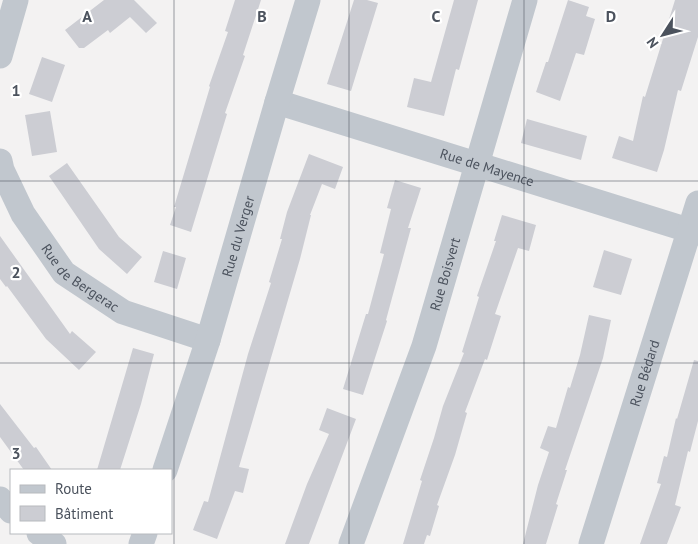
<svg xmlns="http://www.w3.org/2000/svg" width="698" height="544" font-family="'PT Sans',sans-serif">
<style>
.building{fill:#cccdd3}
.lines{fill:none;stroke-linecap:round;stroke-linejoin:round}
.minor{stroke:#c1c7ce;stroke-width:25}
.grid{fill:none;stroke:#4b525d;stroke-width:1;stroke-opacity:0.55}
.labels{text-anchor:middle;stroke-width:4.5;stroke-linejoin:round;paint-order:stroke}
.street-label{font-size:14px;fill:#4b525d;stroke:#fff}
.grid-label{font-size:16px;text-anchor:middle;font-weight:bold;fill:#4b525d;stroke:#fff;stroke-width:4.5;stroke-linejoin:round;paint-order:stroke}
</style>
<rect width="100%" height="100%" fill="#f3f2f2"/>
<!-- building -->
<path class="building" d="M 104,0 L 134,0 L 157,23 L 146,33 L 130,17 L 110,33 L 108,30 L 84,48 L 79,48 L 65,30 Z
M 235,0 L 261,0 L 243,55 L 245,56 L 225,113 L 227,114 L 191,232 L 170,225 L 176,207 L 174,207 L 210,87 L 209,86 L 228,32 L 225,31 Z
M 354,0 L 367,0 L 378,3 L 351,91 L 327,84 Z
M 454,0 L 478,0 L 459,70 L 456,69 L 444,116 L 407,107 L 414,78 L 431,82 Z
M 568,0 L 589,7 L 586,16 L 595,19 L 584,55 L 576,53 L 560,101 L 536,92 L 546,62 L 548,62 Z
M 675,0 L 698,0 L 698,37 L 681,91 L 678,90 L 664,150 L 657,172 L 612,158 L 619,136 L 633,141 L 643,96 L 645,97 Z
M 42,57 L 65,65 L 52,102 L 29,94 Z
M 50,111 L 57,152 L 32,156 L 25,115 Z
M 527,119 L 587,136 L 581,160 L 521,143 Z
M 309,154 L 343,167 L 335,189 L 322,184 L 310,215 L 311,215 L 300,259 L 239,467 L 249,469 L 243,493 L 235,491 L 217,539 L 193,530 L 204,501 L 208,502 L 248,354 L 271,283 L 269,282 L 282,239 L 280,239 L 287,212 Z
M 67,163 L 119,237 L 142,257 L 127,274 L 99,249 L 49,176 Z
M 395,180 L 421,188 L 408,228 L 411,228 L 386,320 L 387,321 L 363,395 L 343,389 L 366,314 L 368,314 L 384,254 L 380,253 L 391,209 L 387,208 Z
M 502,215 L 536,225 L 529,251 L 518,248 L 495,314 L 501,316 L 487,360 L 485,359 L 465,412 L 467,413 L 455,455 L 437,505 L 439,506 L 430,536 L 427,535 L 424,544 L 403,544 L 422,481 L 420,480 L 434,438 L 443,406 L 464,353 L 462,352 L 479,297 L 477,296 L 496,241 L 494,241 Z
M 0,236 L 70,334 L 72,331 L 96,352 L 79,370 L 46,339 L 7,286 L 6,287 L 0,279 Z
M 604,250 L 632,259 L 621,295 L 593,287 Z
M 163,251 L 186,258 L 177,289 L 154,282 Z
M 589,315 L 611,320 L 603,358 L 565,470 L 567,470 L 556,504 L 558,505 L 546,544 L 523,544 L 538,485 L 549,452 L 540,448 L 548,426 L 556,428 L 568,387 L 570,388 L 580,355 Z
M 133,348 L 154,354 L 141,404 L 120,470 L 97,470 Z
M 694,360 L 698,361 L 698,421 L 690,452 L 688,451 L 675,505 L 681,507 L 667,544 L 640,544 L 661,484 L 657,483 L 664,456 L 667,457 L 676,418 L 677,419 Z
M 0,404 L 34,448 L 36,447 L 52,470 L 24,470 L 0,437 Z
M 327,408 L 356,419 L 309,544 L 285,544 L 307,484 L 329,434 L 319,430 Z"/>
<g class="lines">
<!-- minor -->
<g class="minor">
<path d="M 0,56 L 16,0"/>
<path id="s1" d="M 277,102 L 698,233"/>
<path id="s2" d="M 0,161 L 2,170 L 23,214 L 64,273 L 123,312 L 208,340"/>
<path id="s3" d="M 165,470 L 208,340 L 277,102 L 308,0"/>
<path d="M 0,499 L 11,511"/>
<path d="M 39,533 L 54,544"/>
<path d="M 141,544 L 145,533"/>
<path id="s4" d="M 351,544 L 424,346 L 525,0"/>
<path id="s5" d="M 591,544 L 698,203"/>
</g>
</g>
<!-- grid -->
<path class="grid" d="M 174,0 L 174,544M 349,0 L 349,544M 524,0 L 524,544M 0,181 L 698,181M 0,363 L 698,363"/>
<g class="labels">
<!-- street labels -->
<g class="street-label">
<text dy="5" stroke="none"><textPath href="#s1" startOffset="220">Rue de Mayence</textPath></text>
<text dy="5" stroke="none"><textPath href="#s3" startOffset="245">Rue du Verger</textPath></text>
<text dy="5" stroke="none"><textPath href="#s4" startOffset="286">Rue Boisvert</textPath></text>
<text dy="5" stroke="none"><textPath href="#s2" startOffset="145">Rue de Bergerac</textPath></text>
<text dy="5" stroke="none"><textPath href="#s5" startOffset="179">Rue Bédard</textPath></text>
</g>
</g>
<g class="grid-label">
<text x="87" y="22">A</text>
<text x="262" y="22">B</text>
<text x="436" y="22">C</text>
<text x="611" y="22">D</text>
<text x="16" y="96">1</text>
<text x="16" y="278">2</text>
<text x="16" y="459">3</text>
</g>
<!-- legend -->
<rect x="10" y="469" width="162" height="65" fill="#ffffff" stroke="#b7babe"/>
<rect x="20" y="485" width="25" height="8" fill="#c1c7ce" stroke="#b7babe"/>
<text x="55" y="494" font-size="15" fill="#4b525d">Route</text>
<rect x="20" y="506" width="25" height="15" fill="#cccdd3" stroke="#b7babe"/>
<text x="55" y="519" font-size="15" fill="#4b525d">Bâtiment</text>
<!-- north arrow -->
<g transform="translate(663 35) rotate(234)" stroke="#ffffff" stroke-width="4" paint-order="stroke">
<path d="M0-4L9 19L0 12L-9 19Z" fill="#4b525d"/>
<text y="-8" font-size="14" font-weight="bold" text-anchor="middle" fill="#4b525d">N</text>
</g>
</svg>
